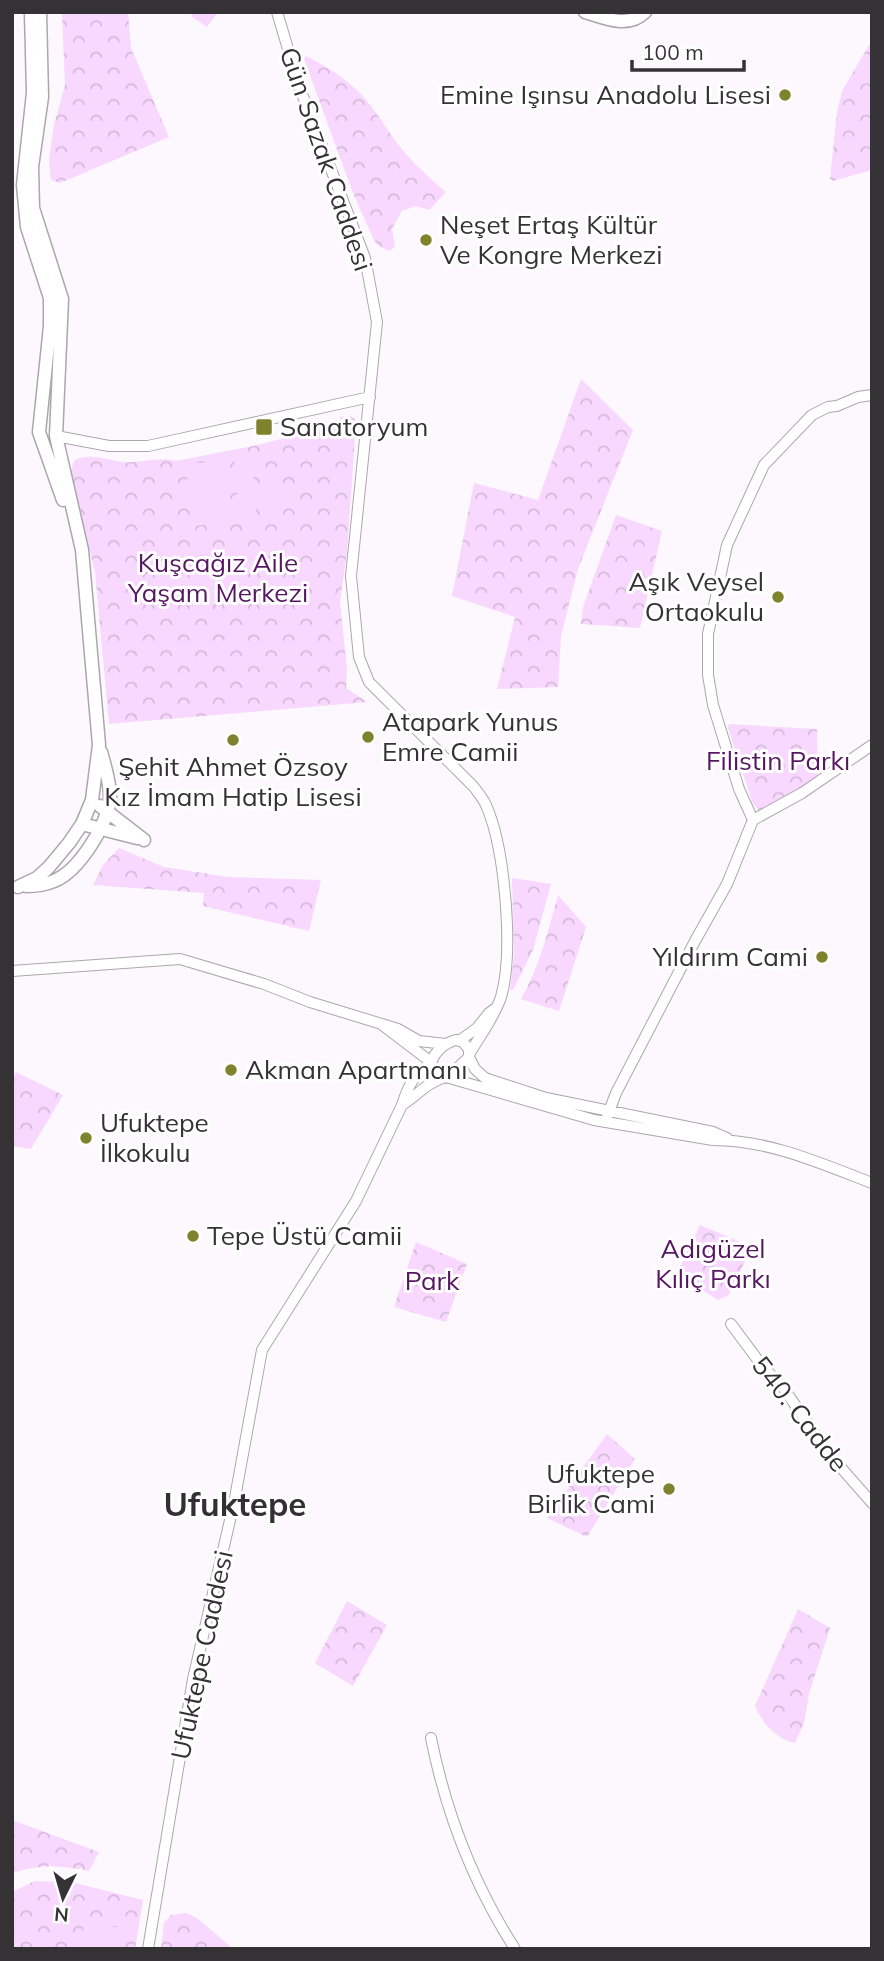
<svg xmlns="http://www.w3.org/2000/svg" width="884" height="1961" font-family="Mulish,sans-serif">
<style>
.forest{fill:url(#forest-crowns)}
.pitch{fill:#f8d8fe}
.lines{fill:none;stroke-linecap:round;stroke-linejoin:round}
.minor-casing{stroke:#ada6ae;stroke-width:12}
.major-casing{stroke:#ada6ae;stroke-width:15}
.minor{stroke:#fff;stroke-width:10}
.major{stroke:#fff;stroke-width:12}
.poi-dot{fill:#80832d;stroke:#fff;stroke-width:2.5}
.labels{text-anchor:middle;stroke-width:6;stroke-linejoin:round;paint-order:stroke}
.poi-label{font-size:26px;fill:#353235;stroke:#fff;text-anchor:start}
.street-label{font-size:26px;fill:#353235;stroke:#fff}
.park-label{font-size:26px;fill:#561662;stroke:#fff}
.district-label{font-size:33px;font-weight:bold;fill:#342f35;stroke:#fff}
</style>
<defs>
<pattern id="forest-crowns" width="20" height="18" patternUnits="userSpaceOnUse" patternTransform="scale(1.75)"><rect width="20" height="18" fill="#f8d8fe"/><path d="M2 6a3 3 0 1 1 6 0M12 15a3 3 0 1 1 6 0" fill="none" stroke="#d5bada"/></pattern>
</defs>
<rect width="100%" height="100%" fill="#fdf7fe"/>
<!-- forest -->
<path class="forest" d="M 62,12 L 128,12 L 131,48 L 169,137 L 60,183 L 51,180 L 49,160 L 54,125 L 65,85 Z
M 872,40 L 872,170 L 833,181 L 830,179 L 837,112 L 842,91 Z
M 306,56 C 330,68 355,84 371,106 C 383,122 393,139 406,154 C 418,168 432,180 446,192 L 429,210 L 415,206 L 402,211 L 392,229 L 395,247 L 389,251 L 377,245 L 373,238 L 353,193 L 304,59 Z
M 581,379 L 633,430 L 578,569 L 561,636 L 558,687 L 497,689 L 515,617 L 452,596 L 474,483 L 538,500 Z
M 351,416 L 355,419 L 356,423 L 347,551 L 340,602 L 347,669 L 346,688 L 367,702 L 109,724 L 95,572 L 73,486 L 71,471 L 74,461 C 86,452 107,460 122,462 C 140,464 158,456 176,461 L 253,446 L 341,424 L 340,417 Z
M 616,515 L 662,531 L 640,628 L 581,624 L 583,607 Z
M 729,724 L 817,729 L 818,776 L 773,806 L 759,810 L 753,804 L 728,728 Z
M 119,848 L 164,867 L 228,877 L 321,880 L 309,931 L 203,906 L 204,893 L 93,885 L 103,865 Z
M 512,878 L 551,884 L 533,950 L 513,990 L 510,990 L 514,955 Z
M 558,895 L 586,927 L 559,1011 L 521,999 C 540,966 548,931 558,895 Z
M 16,1072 L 63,1095 L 31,1149 L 12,1146 L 12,1080 Z
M 700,1225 L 752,1247 L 728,1296 L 718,1300 L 677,1274 Z
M 416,1242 L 467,1264 L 446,1322 L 394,1307 Z
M 607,1434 L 635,1459 L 587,1537 L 547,1518 Z
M 347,1601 L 387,1625 L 353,1686 L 315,1663 Z
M 798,1609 L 830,1628 L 809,1694 L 804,1723 L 795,1743 C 776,1739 762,1722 755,1706 Z
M 12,1820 L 99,1852 L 89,1871 C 64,1866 36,1863 12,1874 Z
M 35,1881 L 71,1882 L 143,1900 L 135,1949 L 12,1949 L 12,1892 Z
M 186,1913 L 197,1918 L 233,1949 L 161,1949 L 164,1923 L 171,1915 Z"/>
<!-- pitch -->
<path class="pitch" d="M 194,12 L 218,12 L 207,27 L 191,16 Z
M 252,456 L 257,523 L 240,524 L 234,458 Z
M 224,461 L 229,523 L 191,526 L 186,464 Z
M 280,481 L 283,521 L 263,523 L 260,483 Z
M 85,1922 L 128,1929 L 125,1949 L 80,1948 Z"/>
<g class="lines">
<defs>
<path id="minor" d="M 277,12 L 299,86 L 365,258 L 377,322 L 351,576 L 359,657 L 369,682 L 474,787 C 478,793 483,798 486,805 C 505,848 514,952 501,997 C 494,1018 481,1034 470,1053
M 56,436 L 109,446 L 148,446 L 370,397
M 753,820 L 739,789 L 713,705 L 708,675 L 708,634 L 727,545 L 764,465 L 812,415 L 828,407 L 837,406 L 858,397 L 872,395
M 12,971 L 180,959 L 264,984 L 310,1002 L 398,1029 L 419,1041 L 446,1044
M 456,1040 L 462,1041 L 469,1049 L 469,1057 L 449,1076 L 438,1075 L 431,1067 C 431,1054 444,1043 456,1040 Z
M 459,1041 L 477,1028 L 489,1013 L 496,1008
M 469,1057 L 475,1069 L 485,1078 L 546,1098 L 713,1132 L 727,1138
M 402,1105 C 418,1095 427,1082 446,1077 L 594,1120 L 713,1140 C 769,1140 820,1163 872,1183
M 605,1122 L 616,1093 L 695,941 L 727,884 L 753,820 L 802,793 L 872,745
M 731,1324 L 763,1367 L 782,1386 L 829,1454 L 872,1503
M 431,1738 C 446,1813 474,1885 515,1949
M 148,1949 L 193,1679 L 234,1503 L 262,1350 L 356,1201 L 402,1105 C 407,1089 414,1072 431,1065 L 427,1059 L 381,1024"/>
<path id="major" d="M 31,12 L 33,93 L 23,185 L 27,227 L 50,298 L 50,326 L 39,432 L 63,500
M 585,12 C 605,18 628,29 645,12
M 100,806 L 144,840
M 82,824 L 137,838
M 26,886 C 35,886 45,885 54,881 C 79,871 109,823 110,796 C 110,782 105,766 101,752
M 18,887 L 37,878 L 49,867 L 69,843 L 82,824 L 92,800 L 99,745 L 82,550 L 56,436 L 62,299 L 33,208 L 32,167 L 42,97 L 40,12"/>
</defs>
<!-- minor casing -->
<use href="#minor" class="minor-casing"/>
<!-- major casing -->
<use href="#major" class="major-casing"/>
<!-- minor -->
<use href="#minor" class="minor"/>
<!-- major -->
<use href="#major" class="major"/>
</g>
<!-- markers -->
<g class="poi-dot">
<circle cx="785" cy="95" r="7"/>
<circle cx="426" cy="240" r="7"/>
<rect x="255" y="418" width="18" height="18" rx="3.5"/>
<circle cx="778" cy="597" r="7"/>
<circle cx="368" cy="737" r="7"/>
<circle cx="233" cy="740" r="7"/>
<circle cx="822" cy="957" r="7"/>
<circle cx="231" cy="1070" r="7"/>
<circle cx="86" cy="1138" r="7"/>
<circle cx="193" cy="1236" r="7"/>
<circle cx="669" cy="1489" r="7"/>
</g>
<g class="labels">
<!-- poi labels -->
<g class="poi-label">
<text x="771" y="104" text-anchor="end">Emine Işınsu Anadolu Lisesi</text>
<text x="440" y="234">Neşet Ertaş Kültür<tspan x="440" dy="30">Ve Kongre Merkezi</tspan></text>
<text x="280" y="436">Sanatoryum</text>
<text x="764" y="591" text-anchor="end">Aşık Veysel<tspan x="764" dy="30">Ortaokulu</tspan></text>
<text x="382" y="731">Atapark Yunus<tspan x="382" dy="30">Emre Camii</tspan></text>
<text x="233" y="776" text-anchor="middle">Şehit Ahmet Özsoy<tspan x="233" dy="30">Kız İmam Hatip Lisesi</tspan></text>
<text x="808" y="966" text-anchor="end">Yıldırım Cami</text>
<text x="245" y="1079">Akman Apartmanı</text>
<text x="100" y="1132">Ufuktepe<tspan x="100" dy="30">İlkokulu</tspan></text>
<text x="207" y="1245">Tepe Üstü Camii</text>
<text x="655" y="1483" text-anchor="end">Ufuktepe<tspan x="655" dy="30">Birlik Cami</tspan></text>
</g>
<!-- street labels -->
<g class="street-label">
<text transform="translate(326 159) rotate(71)" y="9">Gün Sazak Caddesi</text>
<text transform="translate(800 1414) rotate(52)" y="9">540. Cadde</text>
<text transform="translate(202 1655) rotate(-78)" y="9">Ufuktepe Caddesi</text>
</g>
<!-- park labels -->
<g class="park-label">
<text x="218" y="572">Kuşcağız Aile<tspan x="218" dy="30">Yaşam Merkezi</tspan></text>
<text x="778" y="770">Filistin Parkı</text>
<text x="713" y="1258">Adıgüzel<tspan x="713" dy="30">Kılıç Parkı</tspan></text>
<text x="432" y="1290">Park</text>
</g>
<!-- district labels -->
<g class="district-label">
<text x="235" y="1516">Ufuktepe</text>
</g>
</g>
<!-- border -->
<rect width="884" height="1961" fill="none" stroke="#353235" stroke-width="28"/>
<!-- north arrow -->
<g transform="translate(63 1898) rotate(185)" stroke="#ffffff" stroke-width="5" paint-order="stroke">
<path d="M0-5L12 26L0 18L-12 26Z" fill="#353235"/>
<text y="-10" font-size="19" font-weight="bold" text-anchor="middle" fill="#353235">N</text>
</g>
<!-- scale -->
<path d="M632 60v10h112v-10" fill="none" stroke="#353235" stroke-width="3.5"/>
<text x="642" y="60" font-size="21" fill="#353235" stroke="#ffffff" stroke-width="5" paint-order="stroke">100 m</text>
</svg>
